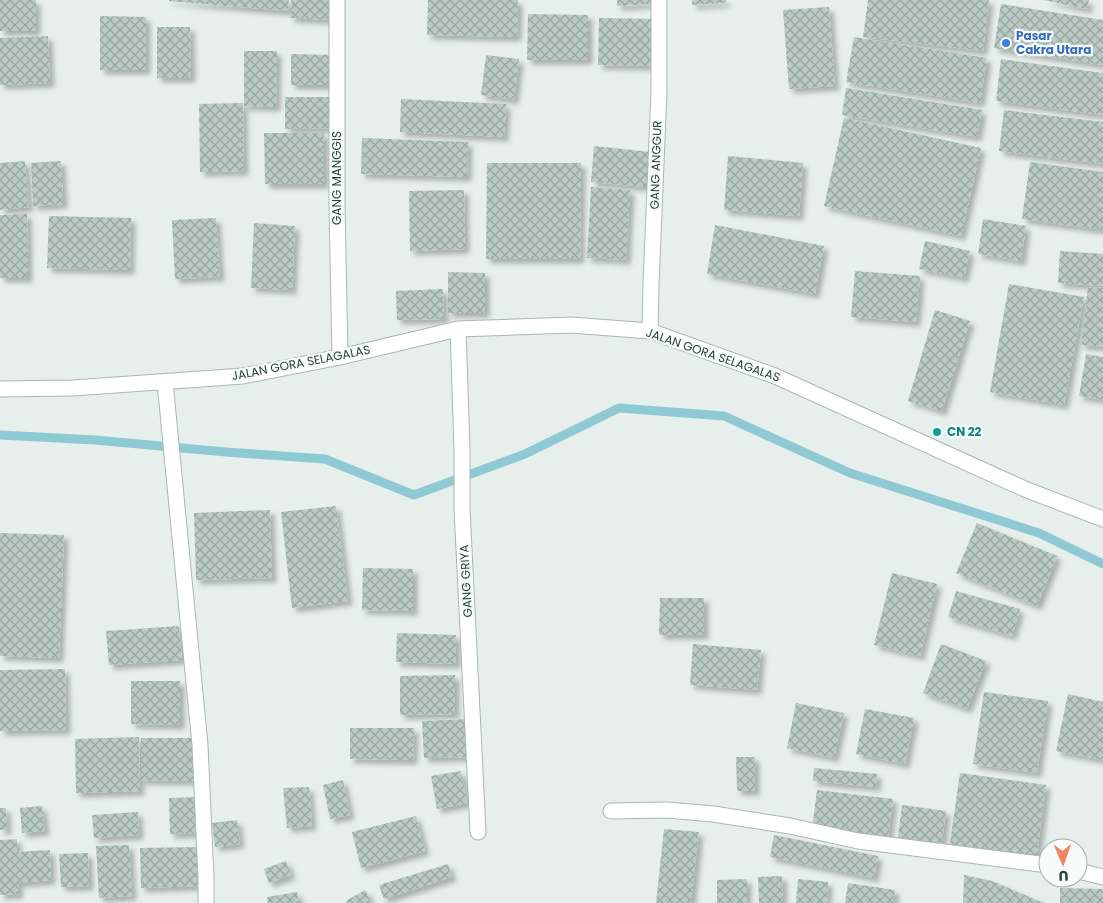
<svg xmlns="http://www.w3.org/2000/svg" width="1103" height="903" font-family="Poppins,sans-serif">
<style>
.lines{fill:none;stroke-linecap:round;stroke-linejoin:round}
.stream{stroke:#8ec9d4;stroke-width:9}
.building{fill:url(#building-cross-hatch);filter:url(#shadow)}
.minor-casing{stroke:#a8b8b2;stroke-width:17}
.minor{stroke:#fff;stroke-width:15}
.shop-dot{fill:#3f7fe0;stroke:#f7fbf9;stroke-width:2}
.culture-dot{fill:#0f9aa8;stroke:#f7fbf9;stroke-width:2}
.labels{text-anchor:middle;stroke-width:4.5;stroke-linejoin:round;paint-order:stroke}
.shop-label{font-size:12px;font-weight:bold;fill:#366cbe;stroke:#f7fbf9;text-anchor:start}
.street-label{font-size:12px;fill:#24423a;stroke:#f7fbf9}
.culture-label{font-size:12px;font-weight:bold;fill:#0d838f;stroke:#f7fbf9;text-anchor:start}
</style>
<defs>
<pattern id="building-cross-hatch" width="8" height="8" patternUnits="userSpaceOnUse" patternTransform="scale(1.25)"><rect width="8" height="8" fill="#bbcac4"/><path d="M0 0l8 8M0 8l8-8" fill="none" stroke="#98a6a0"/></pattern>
<filter id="shadow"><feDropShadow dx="4.5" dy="4.5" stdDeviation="2.5" flood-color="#0004"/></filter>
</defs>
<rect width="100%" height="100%" fill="#e6efeb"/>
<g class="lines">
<!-- stream -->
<path class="stream" d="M 0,435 L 95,440 L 226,452 L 325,459 L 414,495 L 525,454 L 619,408 L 724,416 L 850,473 L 1039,533 L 1103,564"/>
</g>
<!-- building -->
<path class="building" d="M 0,0 L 36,0 L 36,31 L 0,31 Z
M 169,0 L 289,0 L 288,11 L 169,1 Z
M 291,0 L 332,0 L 331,20 L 290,18 Z
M 428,0 L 518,0 L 517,37 L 427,35 Z
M 617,0 L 652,0 L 652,4 L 617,6 Z
M 692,0 L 726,0 L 726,3 L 692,5 Z
M 868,0 L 989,0 L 983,51 L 863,37 Z
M 1043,0 L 1089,0 L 1087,9 Z
M 1001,4 L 1103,20 L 1103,65 L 994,48 Z
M 829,7 L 835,86 L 789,89 L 783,10 Z
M 528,14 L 588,15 L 588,60 L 527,60 Z
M 100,16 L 146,17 L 146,70 L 100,70 Z
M 599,18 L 654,19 L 653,66 L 598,65 Z
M 157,27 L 190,27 L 191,78 L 157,78 Z
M 48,36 L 50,83 L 0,85 L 0,38 Z
M 854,37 L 987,58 L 980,103 L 846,82 Z
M 244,51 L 277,51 L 276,107 L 244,106 Z
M 291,54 L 332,55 L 332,85 L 291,85 Z
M 486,55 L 519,59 L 514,100 L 481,95 Z
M 1001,59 L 1103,73 L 1103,115 L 996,101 Z
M 846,88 L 982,110 L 977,137 L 842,115 Z
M 285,97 L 331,97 L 331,128 L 285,129 Z
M 401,99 L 506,104 L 504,137 L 400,132 Z
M 243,103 L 244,171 L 200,172 L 199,104 Z
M 1004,110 L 1103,122 L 1103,164 L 999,151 Z
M 844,118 L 981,148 L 961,236 L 824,206 Z
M 264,133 L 324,133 L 324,184 L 265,184 Z
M 362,138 L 468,142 L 467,177 L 361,174 Z
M 594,146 L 650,152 L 646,187 L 591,182 Z
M 728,156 L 803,163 L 799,216 L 724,210 Z
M 25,161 L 29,207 L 0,210 L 0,163 Z
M 61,161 L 63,204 L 33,206 L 31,163 Z
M 1030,162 L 1103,172 L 1103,230 L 1022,219 Z
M 487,163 L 581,163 L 580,259 L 486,259 Z
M 591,187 L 630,190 L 626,260 L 587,258 Z
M 464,190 L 465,249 L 410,251 L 409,191 Z
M 27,214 L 28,278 L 0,278 L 0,215 Z
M 49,216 L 131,218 L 130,270 L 47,268 Z
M 216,218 L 220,277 L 175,279 L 172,220 Z
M 983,219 L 1026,226 L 1021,261 L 978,254 Z
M 254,223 L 295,226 L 292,290 L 251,288 Z
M 715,225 L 824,246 L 815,294 L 707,274 Z
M 925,241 L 970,251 L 964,278 L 919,269 Z
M 1060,251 L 1103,254 L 1103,286 L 1058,283 Z
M 855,271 L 920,276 L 916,322 L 851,317 Z
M 448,272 L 485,273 L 485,313 L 448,313 Z
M 1009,284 L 1084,297 L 1064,405 L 990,392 Z
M 1088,287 L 1103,288 L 1103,347 L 1081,345 Z
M 443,289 L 444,319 L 397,320 L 396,291 Z
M 935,310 L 970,321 L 942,411 L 908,401 Z
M 1086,354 L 1103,357 L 1103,400 L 1079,396 Z
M 336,506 L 348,601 L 292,608 L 281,512 Z
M 270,510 L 272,578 L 196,580 L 194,513 Z
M 977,523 L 1057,556 L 1037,606 L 956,573 Z
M 0,533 L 64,535 L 59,658 L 0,656 Z
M 363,568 L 413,569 L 413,611 L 362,610 Z
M 892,573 L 937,584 L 920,656 L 874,645 Z
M 956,591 L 1020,609 L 1012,636 L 948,617 Z
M 660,598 L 704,598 L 704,635 L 659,635 Z
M 179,626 L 182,660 L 109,665 L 106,631 Z
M 397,633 L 456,635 L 456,664 L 396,662 Z
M 693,644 L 761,650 L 757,690 L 690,685 Z
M 941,644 L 986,661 L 967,709 L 923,693 Z
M 65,669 L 66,730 L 0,731 L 0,670 Z
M 455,675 L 455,714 L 400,715 L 400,676 Z
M 131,681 L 180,681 L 180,725 L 131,724 Z
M 984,692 L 1048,701 L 1037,773 L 973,764 Z
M 1068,694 L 1103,702 L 1103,760 L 1056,751 Z
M 796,703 L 844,713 L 834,758 L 787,748 Z
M 865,709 L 914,718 L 905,764 L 856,754 Z
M 468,719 L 469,757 L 424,758 L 422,721 Z
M 350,728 L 414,728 L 413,760 L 350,759 Z
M 139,737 L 140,791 L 76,793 L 75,739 Z
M 141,738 L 197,738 L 197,781 L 141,780 Z
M 736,757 L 755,757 L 755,791 L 737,791 Z
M 814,768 L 877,774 L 876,787 L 813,781 Z
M 461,771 L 467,803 L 437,809 L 431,776 Z
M 960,773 L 1046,785 L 1036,861 L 949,849 Z
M 343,780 L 350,815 L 330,819 L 323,785 Z
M 309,787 L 312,826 L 287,828 L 283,788 Z
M 817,790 L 893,799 L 888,838 L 812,829 Z
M 198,797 L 199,833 L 170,834 L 169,798 Z
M 902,805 L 946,811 L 941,849 L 897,844 Z
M 42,806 L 45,831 L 22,833 L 20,808 Z
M 0,808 L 6,808 L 7,830 L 0,830 Z
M 138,812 L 139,835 L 94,838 L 92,815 Z
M 416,816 L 425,851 L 361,868 L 352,832 Z
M 237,820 L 240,844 L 215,847 L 212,823 Z
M 664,829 L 699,832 L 691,903 L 656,903 Z
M 774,835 L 878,856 L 874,878 L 770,857 Z
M 17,839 L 17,852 L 50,850 L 51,880 L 18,883 L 19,894 L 0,895 L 0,840 Z
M 129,845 L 132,896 L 99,898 L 96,846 Z
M 201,847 L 202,886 L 141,888 L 140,848 Z
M 88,853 L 89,886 L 61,887 L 59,854 Z
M 286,861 L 291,875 L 269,883 L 264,869 Z
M 448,864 L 452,877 L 384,899 L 379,885 Z
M 964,875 L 992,881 L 1044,903 L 963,903 Z
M 782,876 L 783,903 L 759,903 L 758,877 Z
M 747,879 L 747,903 L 717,903 L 717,880 Z
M 798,879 L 828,882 L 827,903 L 796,903 Z
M 848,883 L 895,890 L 893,903 L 845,903 Z
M 1060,888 L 1103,889 L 1103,903 L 1060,903 Z
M 365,890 L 370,899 L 363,903 L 347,903 L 346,901 Z
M 297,892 L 299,903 L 268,903 L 267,897 Z"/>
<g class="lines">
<defs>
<path id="minor" d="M 337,0 L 337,206 L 340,357
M 458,329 L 462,450 L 462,509 L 478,832
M 650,331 L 651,284 L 659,91 L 659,0
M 165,382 L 200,745 L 206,878 L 206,903
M 0,389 L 73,388 L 243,376 L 340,357 L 458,329 L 571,325 L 650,331 L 775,376 L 1027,490 L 1103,519
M 611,811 L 667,810 L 713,814 L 790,826 L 858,841 L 1048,865
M 1078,871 L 1103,877"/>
</defs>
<!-- minor casing -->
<use href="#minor" class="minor-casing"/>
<!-- minor -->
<use href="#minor" class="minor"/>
</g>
<!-- markers -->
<circle class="shop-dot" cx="1006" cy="43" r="5"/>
<circle class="culture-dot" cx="937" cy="432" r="5"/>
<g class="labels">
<!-- shop labels -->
<g class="shop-label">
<text x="1016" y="40">Pasar<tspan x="1016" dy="14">Cakra Utara</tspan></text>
</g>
<!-- street labels -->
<g class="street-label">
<text transform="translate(656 165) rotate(-88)" y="4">GANG ANGGUR</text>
<text transform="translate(337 178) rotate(-90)" y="4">GANG MANGGIS</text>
<text transform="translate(713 355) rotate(19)" y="4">JALAN GORA SELAGALAS</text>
<text transform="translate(301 363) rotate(-11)" y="4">JALAN GORA SELAGALAS</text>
<text transform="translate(466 581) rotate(-93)" y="4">GANG GRIYA</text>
</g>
<!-- culture labels -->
<g class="culture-label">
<text x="947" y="436">CN 22</text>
</g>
</g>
<!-- north arrow -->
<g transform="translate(1063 863) rotate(178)"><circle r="24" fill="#f7fbf9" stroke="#a3b1ad"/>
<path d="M0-4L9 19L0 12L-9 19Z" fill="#f4845f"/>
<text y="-8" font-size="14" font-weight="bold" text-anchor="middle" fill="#24423a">U</text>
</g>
</svg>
